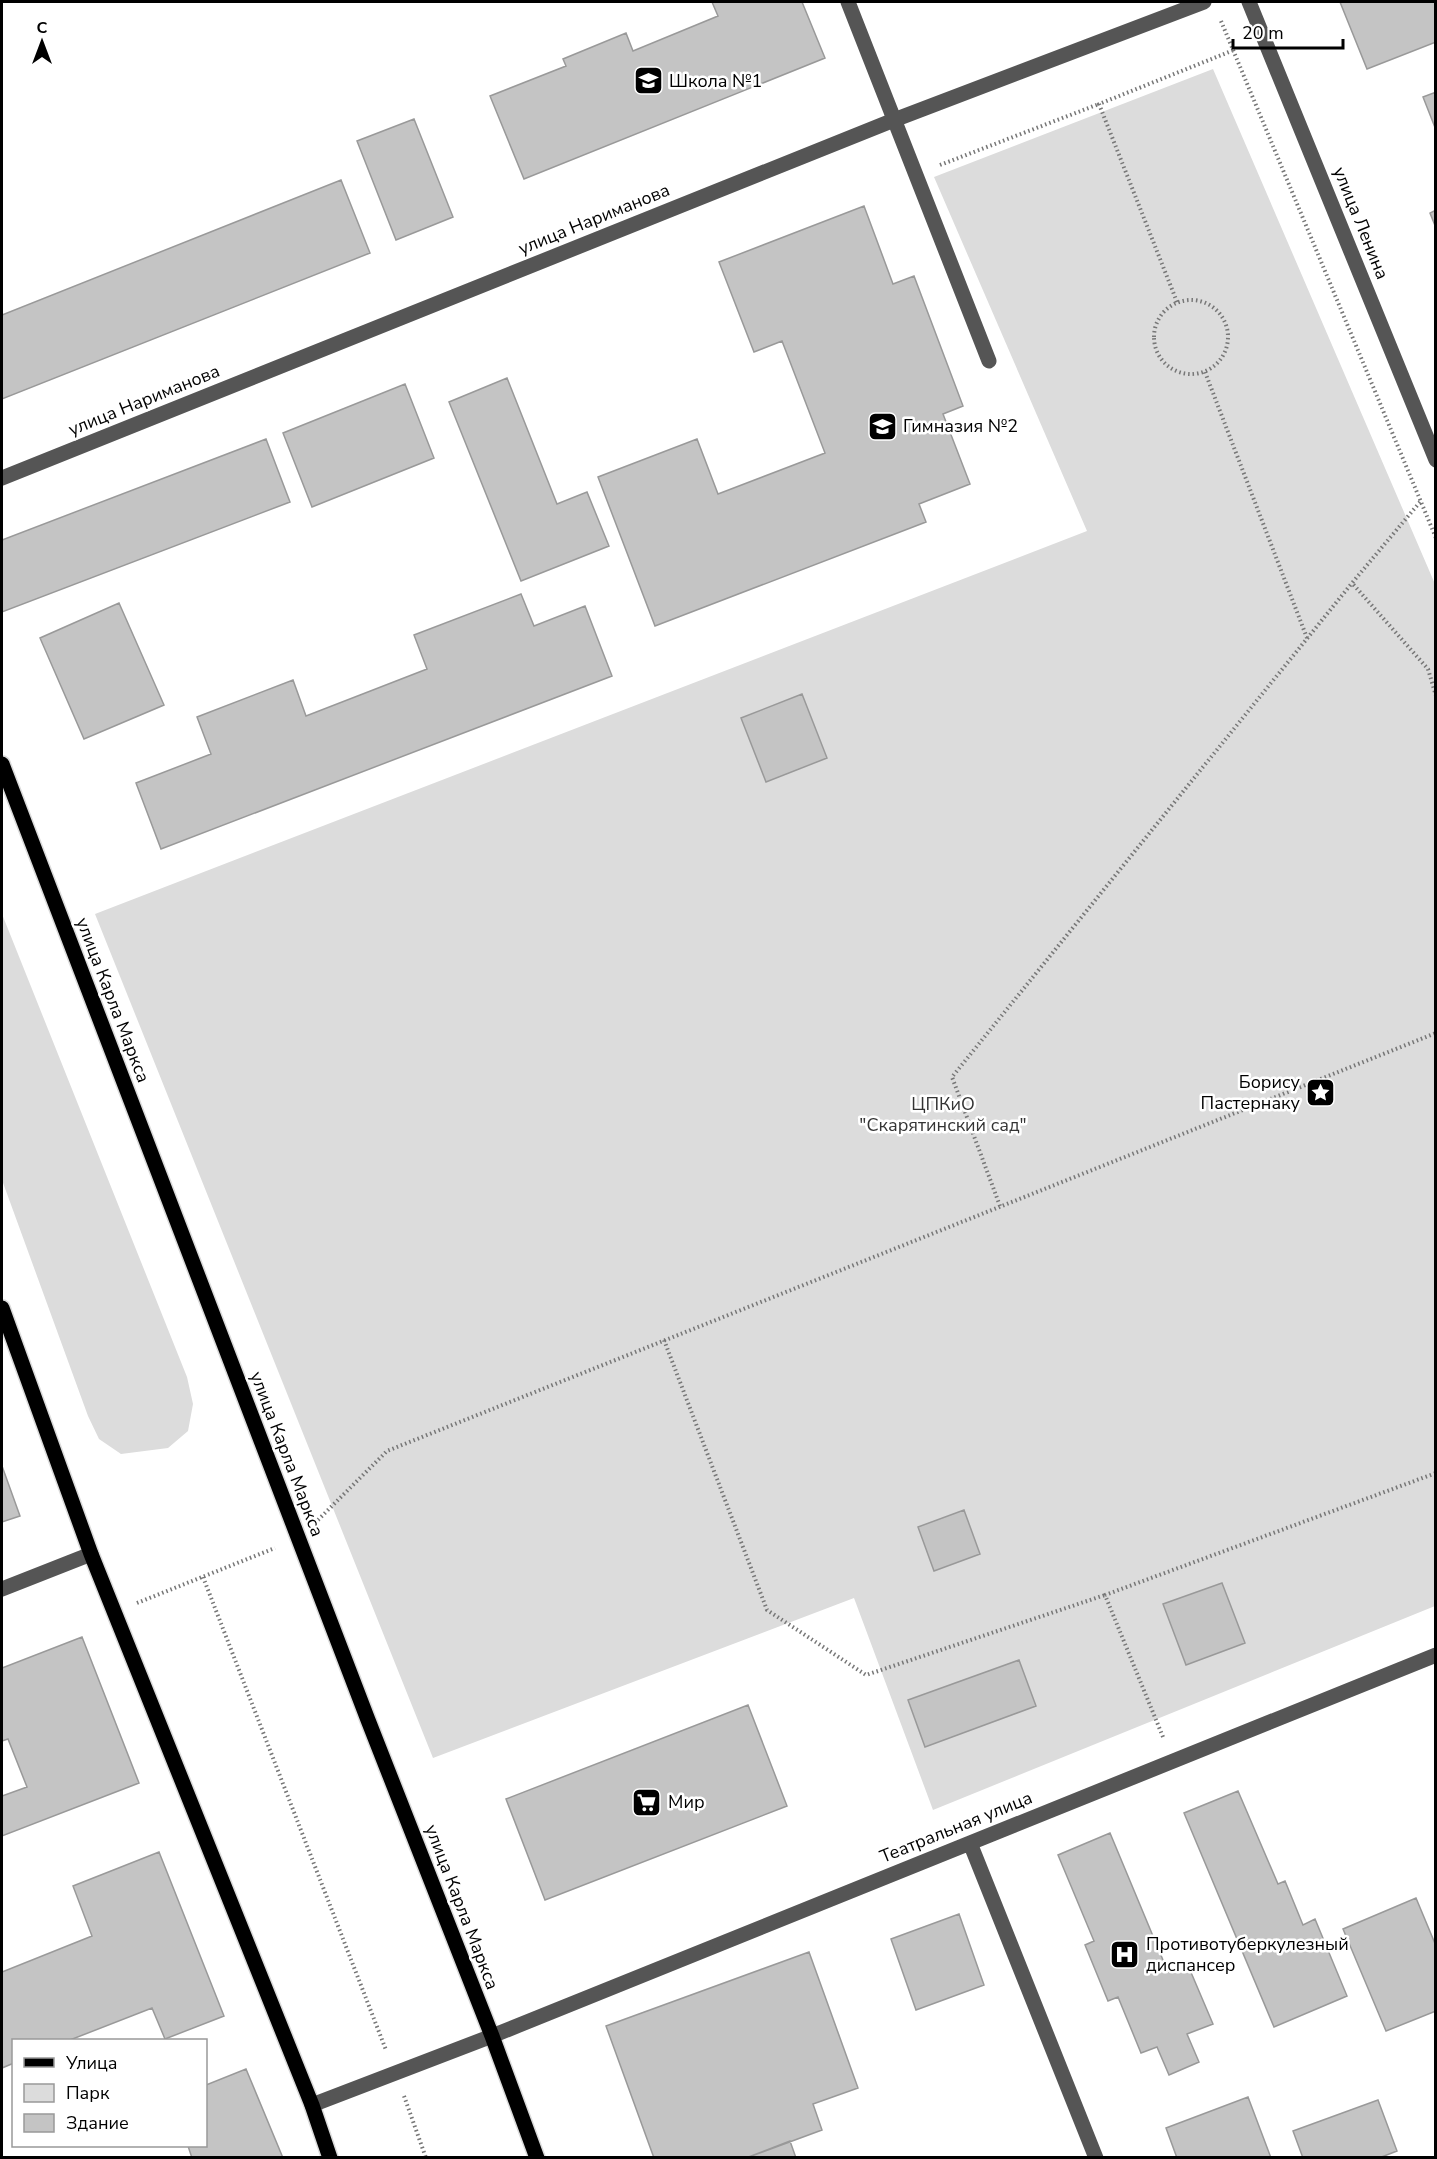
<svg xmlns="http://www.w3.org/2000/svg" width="1437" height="2159" font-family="'Nunito Sans',sans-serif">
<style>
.green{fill:#dcdcdc}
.building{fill:#c4c4c4;stroke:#999;stroke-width:1.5}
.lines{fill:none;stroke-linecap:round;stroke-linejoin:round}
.major-casing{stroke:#dbdbdb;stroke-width:18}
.path{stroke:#777;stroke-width:4;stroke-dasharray:1.5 3;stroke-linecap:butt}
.minor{stroke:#555;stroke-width:15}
.major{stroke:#000;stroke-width:15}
.labels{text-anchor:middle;stroke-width:5;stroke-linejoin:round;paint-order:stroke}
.poi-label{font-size:18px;fill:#000;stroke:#fff;text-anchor:start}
.street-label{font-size:18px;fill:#000;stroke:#fff}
.park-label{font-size:18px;fill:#333;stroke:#fff}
</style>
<rect width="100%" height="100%" fill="#fff"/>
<!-- green -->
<path class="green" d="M 1213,69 L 1435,584 L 1435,1606 L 933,1810 L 854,1598 L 433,1758 L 95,914 L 1087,531 L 934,177 Z
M 2,914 L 187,1377 L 193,1404 L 188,1431 L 168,1448 L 121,1454 L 99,1439 L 88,1416 L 2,1180 Z"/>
<!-- building -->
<path class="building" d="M 712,2 L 802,2 L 825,58 L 524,179 L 490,96 L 566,66 L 563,59 L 626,33 L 633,51 L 718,16 Z
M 1340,2 L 1436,2 L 1436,42 L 1367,69 Z
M 1436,92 L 1436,130 L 1423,97 Z
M 414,119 L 453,217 L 396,240 L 357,141 Z
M 341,180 L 370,253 L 2,399 L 2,315 Z
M 864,206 L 893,284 L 914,276 L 963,406 L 943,414 L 970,484 L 919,504 L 926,522 L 655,626 L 598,477 L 697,439 L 718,494 L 825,453 L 782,341 L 754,352 L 719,262 Z
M 1436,210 L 1436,228 L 1430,213 Z
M 507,378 L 557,504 L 587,492 L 609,546 L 521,581 L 449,402 Z
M 405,384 L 434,458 L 312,507 L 283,433 Z
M 266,439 L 290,502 L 2,612 L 2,540 Z
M 521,594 L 534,626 L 585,606 L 612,676 L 161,849 L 136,783 L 211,754 L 197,717 L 293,680 L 306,716 L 427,669 L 414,635 Z
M 119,603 L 164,705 L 84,739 L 40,638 Z
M 802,694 L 827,758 L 766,782 L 741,718 Z
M 2,1466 L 20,1516 L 2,1522 Z
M 964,1510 L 980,1554 L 934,1571 L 918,1527 Z
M 1222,1583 L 1245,1643 L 1186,1665 L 1163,1604 Z
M 82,1637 L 139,1783 L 2,1836 L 2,1796 L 27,1787 L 8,1739 L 2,1741 L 2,1668 Z
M 1019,1660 L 1036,1706 L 925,1747 L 908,1700 Z
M 748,1705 L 787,1806 L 545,1900 L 506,1799 Z
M 1238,1791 L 1278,1884 L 1285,1881 L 1303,1925 L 1315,1919 L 1347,1996 L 1274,2027 L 1184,1813 Z
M 1110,1833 L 1168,1972 L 1187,1963 L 1213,2024 L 1187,2034 L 1199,2062 L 1169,2075 L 1157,2047 L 1141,2053 L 1118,1997 L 1108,2001 L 1085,1945 L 1094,1941 L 1058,1855 Z
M 159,1852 L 224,2016 L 165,2039 L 152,2008 L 70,2040 L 14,2040 L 14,2063 L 2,2068 L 2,1972 L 92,1936 L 73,1886 Z
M 1416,1898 L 1436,1946 L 1436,2011 L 1386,2031 L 1343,1929 Z
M 959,1914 L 984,1985 L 916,2010 L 891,1939 Z
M 809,1952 L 858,2088 L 813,2104 L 822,2130 L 746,2158 L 654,2158 L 606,2026 Z
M 246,2069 L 283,2158 L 192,2158 L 188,2146 L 206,2146 L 206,2085 Z
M 1248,2097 L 1271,2158 L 1177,2158 L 1166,2128 Z
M 1378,2100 L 1397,2151 L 1379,2158 L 1303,2158 L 1293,2131 Z
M 790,2141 L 796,2158 L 746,2158 Z"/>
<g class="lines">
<defs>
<path id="major" d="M 2,764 L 368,1720 L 492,2036 L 537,2158
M 2,1308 L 91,1554 L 312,2105 L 330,2158"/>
</defs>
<!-- major casing -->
<use href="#major" class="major-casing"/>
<!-- path -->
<path class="path" d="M 1221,21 L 1436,538
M 940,165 L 1099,104
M1154 337a37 37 0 1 1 74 0a37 37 0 1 1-74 0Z
M 1177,302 L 1099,104 L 1234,50
M 1205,372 L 1307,638
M 1420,502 L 1352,583 L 1428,669 L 1436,696
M 1000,1206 L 952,1077 L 1352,583
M 664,1340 L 767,1610 L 866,1675 L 1105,1595
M 318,1520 L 387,1451 L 1436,1033
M 203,1577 L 386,2050
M 137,1603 L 275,1548
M 1163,1737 L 1105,1595 L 1436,1473
M 404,2096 L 426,2158"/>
<!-- minor -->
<path class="minor" d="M 848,2 L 989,361
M 1249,2 L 1436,460
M 2,478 L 894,120 L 1204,2
M 2,1589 L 91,1554
M 970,1843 L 1096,2158
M 312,2105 L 492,2036 L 1436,1655"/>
<!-- major -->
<use href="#major" class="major"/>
</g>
<!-- icons -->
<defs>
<symbol id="school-square" viewBox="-11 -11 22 22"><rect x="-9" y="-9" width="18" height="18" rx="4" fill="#000" stroke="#fff"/><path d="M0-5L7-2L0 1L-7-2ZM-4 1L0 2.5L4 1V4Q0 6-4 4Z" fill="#fff"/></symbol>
<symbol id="sight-square" viewBox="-11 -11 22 22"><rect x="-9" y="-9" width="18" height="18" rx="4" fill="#000" stroke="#fff"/><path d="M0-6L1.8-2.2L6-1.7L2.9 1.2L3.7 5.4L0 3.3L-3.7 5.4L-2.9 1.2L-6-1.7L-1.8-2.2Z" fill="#fff"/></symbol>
<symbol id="supermarket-square" viewBox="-11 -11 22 22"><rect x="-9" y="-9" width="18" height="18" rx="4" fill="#000" stroke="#fff"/><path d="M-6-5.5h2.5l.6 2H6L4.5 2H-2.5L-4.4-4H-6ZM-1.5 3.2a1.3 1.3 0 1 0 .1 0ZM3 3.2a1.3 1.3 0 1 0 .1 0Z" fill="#fff"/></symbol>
<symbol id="hospital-square" viewBox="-11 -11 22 22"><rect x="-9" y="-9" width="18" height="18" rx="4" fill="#000" stroke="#fff"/><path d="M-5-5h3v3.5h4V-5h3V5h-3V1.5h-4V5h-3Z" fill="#fff"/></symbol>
</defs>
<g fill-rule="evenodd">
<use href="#school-square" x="632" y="64" width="33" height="33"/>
<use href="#school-square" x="866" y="410" width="33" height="33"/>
<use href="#sight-square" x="1304" y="1076" width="33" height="33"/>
<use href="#supermarket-square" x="630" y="1786" width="33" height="33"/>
<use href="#hospital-square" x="1108" y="1938" width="33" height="33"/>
</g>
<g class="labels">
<!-- poi labels -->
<g class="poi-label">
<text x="669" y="87">Школа №1</text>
<text x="903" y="432">Гимназия №2</text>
<text x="1300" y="1088" text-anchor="end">Борису<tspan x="1300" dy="21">Пастернаку</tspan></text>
<text x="668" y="1808">Мир</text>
<text x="1146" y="1950">Противотуберкулезный<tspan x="1146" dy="21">диспансер</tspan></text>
</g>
<!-- street labels -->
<g class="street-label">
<text transform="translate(594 219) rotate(-22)" y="6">улица Нариманова</text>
<text transform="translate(1361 223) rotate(68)" y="6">улица Ленина</text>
<text transform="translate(144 400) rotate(-22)" y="6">улица Нариманова</text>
<text transform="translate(113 1000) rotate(69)" y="6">улица Карла Маркса</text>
<text transform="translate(287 1454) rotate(69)" y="6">улица Карла Маркса</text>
<text transform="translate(956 1827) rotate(-22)" y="6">Театральная улица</text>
<text transform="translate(462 1907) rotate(69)" y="6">улица Карла Маркса</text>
</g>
<!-- park labels -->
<g class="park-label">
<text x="943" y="1110">ЦПКиО<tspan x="943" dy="21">"Скарятинский сад"</tspan></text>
</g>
</g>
<!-- border -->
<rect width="1437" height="2159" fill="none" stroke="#000000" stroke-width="6"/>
<!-- legend -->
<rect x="12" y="2039" width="195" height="108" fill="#ffffff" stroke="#999999" stroke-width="1.5"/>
<rect x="24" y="2058" width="30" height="9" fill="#000000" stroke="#999999" stroke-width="1.5"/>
<text x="66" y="2069" font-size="18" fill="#000000">Улица</text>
<rect x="24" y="2084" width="30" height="18" fill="#dcdcdc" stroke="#999999" stroke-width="1.5"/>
<text x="66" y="2099" font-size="18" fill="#000000">Парк</text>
<rect x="24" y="2114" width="30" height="18" fill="#c4c4c4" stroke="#999999" stroke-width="1.5"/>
<text x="66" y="2129" font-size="18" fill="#000000">Здание</text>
<!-- north arrow -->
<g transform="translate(42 42)" stroke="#ffffff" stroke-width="4.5" paint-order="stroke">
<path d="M0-4.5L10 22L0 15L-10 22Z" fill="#000000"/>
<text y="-9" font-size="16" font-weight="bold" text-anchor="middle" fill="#000000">С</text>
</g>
<!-- scale -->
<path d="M1233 39v9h110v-9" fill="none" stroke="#000000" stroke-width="3"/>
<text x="1242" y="39" font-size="18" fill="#000000" stroke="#ffffff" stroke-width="4.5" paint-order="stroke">20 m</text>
</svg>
